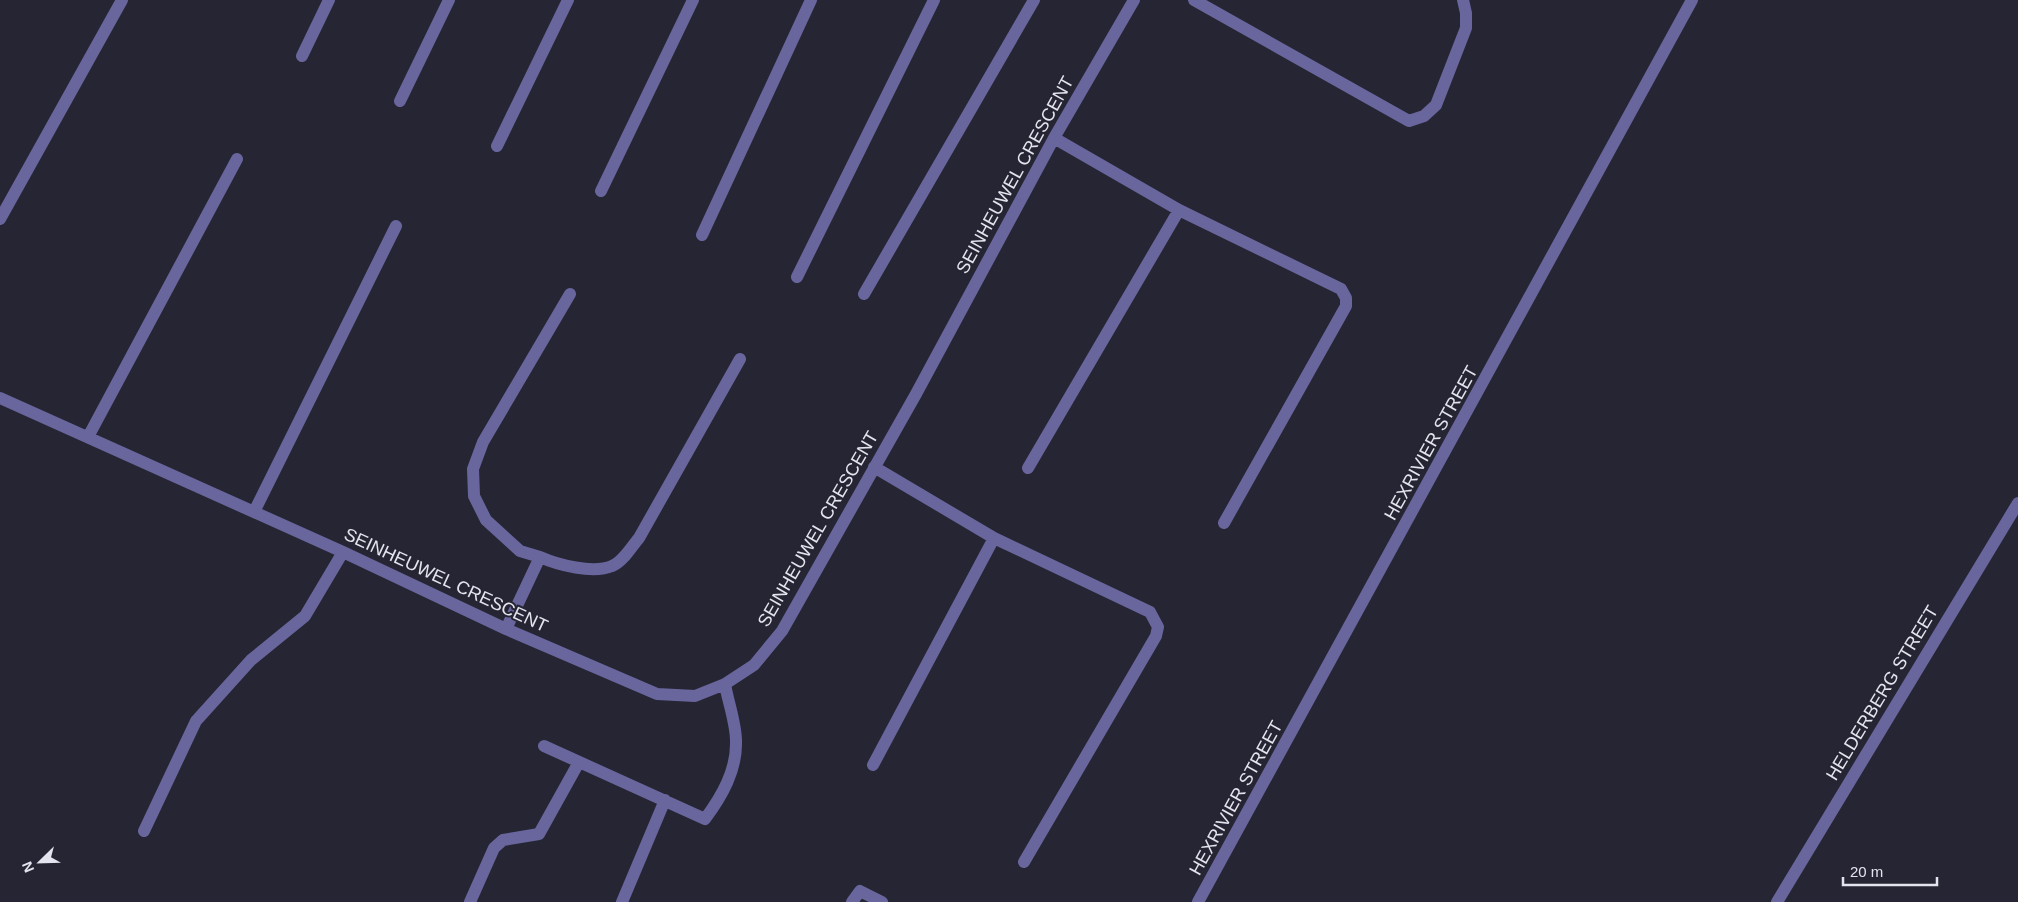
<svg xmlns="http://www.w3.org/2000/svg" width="2018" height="902" font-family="Arial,sans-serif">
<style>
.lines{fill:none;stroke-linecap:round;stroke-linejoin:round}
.minor{stroke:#69669d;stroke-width:12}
.labels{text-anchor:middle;stroke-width:4;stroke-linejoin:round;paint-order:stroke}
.street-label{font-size:18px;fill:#e3e4ed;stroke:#262534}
</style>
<rect width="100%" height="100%" fill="#262534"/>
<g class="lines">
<!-- minor -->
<path class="minor" d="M 1194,0 L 1409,121 L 1424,116 L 1436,105 L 1466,28 L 1466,13 L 1463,0
M 302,56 L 329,0
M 400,101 L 449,0
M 1054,138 L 1179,210 L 1341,289 L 1346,298 L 1346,306 L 1224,523
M 497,146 L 568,0
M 601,191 L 693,0
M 0,219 L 122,0
M 702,235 L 811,0
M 797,277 L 934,0
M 864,294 L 1034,0
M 0,398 L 343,552 L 506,629 L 657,694 L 695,696 L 725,684 L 754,665 L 782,631 L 916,394 L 1054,138 L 1134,0
M 88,437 L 237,159
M 874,467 L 994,538 L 1150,612 L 1158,627 L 1156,636 L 1024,862
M 1028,468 L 1179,210
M 254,512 L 396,226
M 540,557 L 520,551 L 486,520 L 474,496 L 473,469 L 483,442 L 570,294
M 506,629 L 540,557 C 558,565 593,574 612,566 C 623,562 632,546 639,538 L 740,359
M 544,746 L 705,819 C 722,796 737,770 736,741 C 736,723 728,702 725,684
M 873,765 L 994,538
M 144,831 L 196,721 L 251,660 L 305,616 L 343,552
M 470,902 L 494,848 L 503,840 L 539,834 L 579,762
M 622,902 L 665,800
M 852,902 L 860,891 L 882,902
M 1198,902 L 1692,0
M 1777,902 L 2018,503"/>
</g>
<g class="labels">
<!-- street labels -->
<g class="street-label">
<text transform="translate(1015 175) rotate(-61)" y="6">SEINHEUWEL CRESCENT</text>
<text transform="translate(1431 443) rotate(-61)" y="6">HEXRIVIER STREET</text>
<text transform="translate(818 529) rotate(-60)" y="6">SEINHEUWEL CRESCENT</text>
<text transform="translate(446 580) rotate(25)" y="6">SEINHEUWEL CRESCENT</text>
<text transform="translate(1882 693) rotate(-59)" y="6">HELDERBERG STREET</text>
<text transform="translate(1236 798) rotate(-61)" y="6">HEXRIVIER STREET</text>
</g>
</g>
<!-- north arrow -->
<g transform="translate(40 862) rotate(247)" stroke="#262534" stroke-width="4" paint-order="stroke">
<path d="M0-4L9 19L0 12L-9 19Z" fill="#e3e4ed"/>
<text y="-8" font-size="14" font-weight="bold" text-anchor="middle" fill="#e3e4ed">N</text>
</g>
<!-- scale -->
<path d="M1843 877v8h94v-8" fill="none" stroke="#e3e4ed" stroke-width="2.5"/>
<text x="1850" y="877" font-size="15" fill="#e3e4ed" stroke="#262534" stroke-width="4" paint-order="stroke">20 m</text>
</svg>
